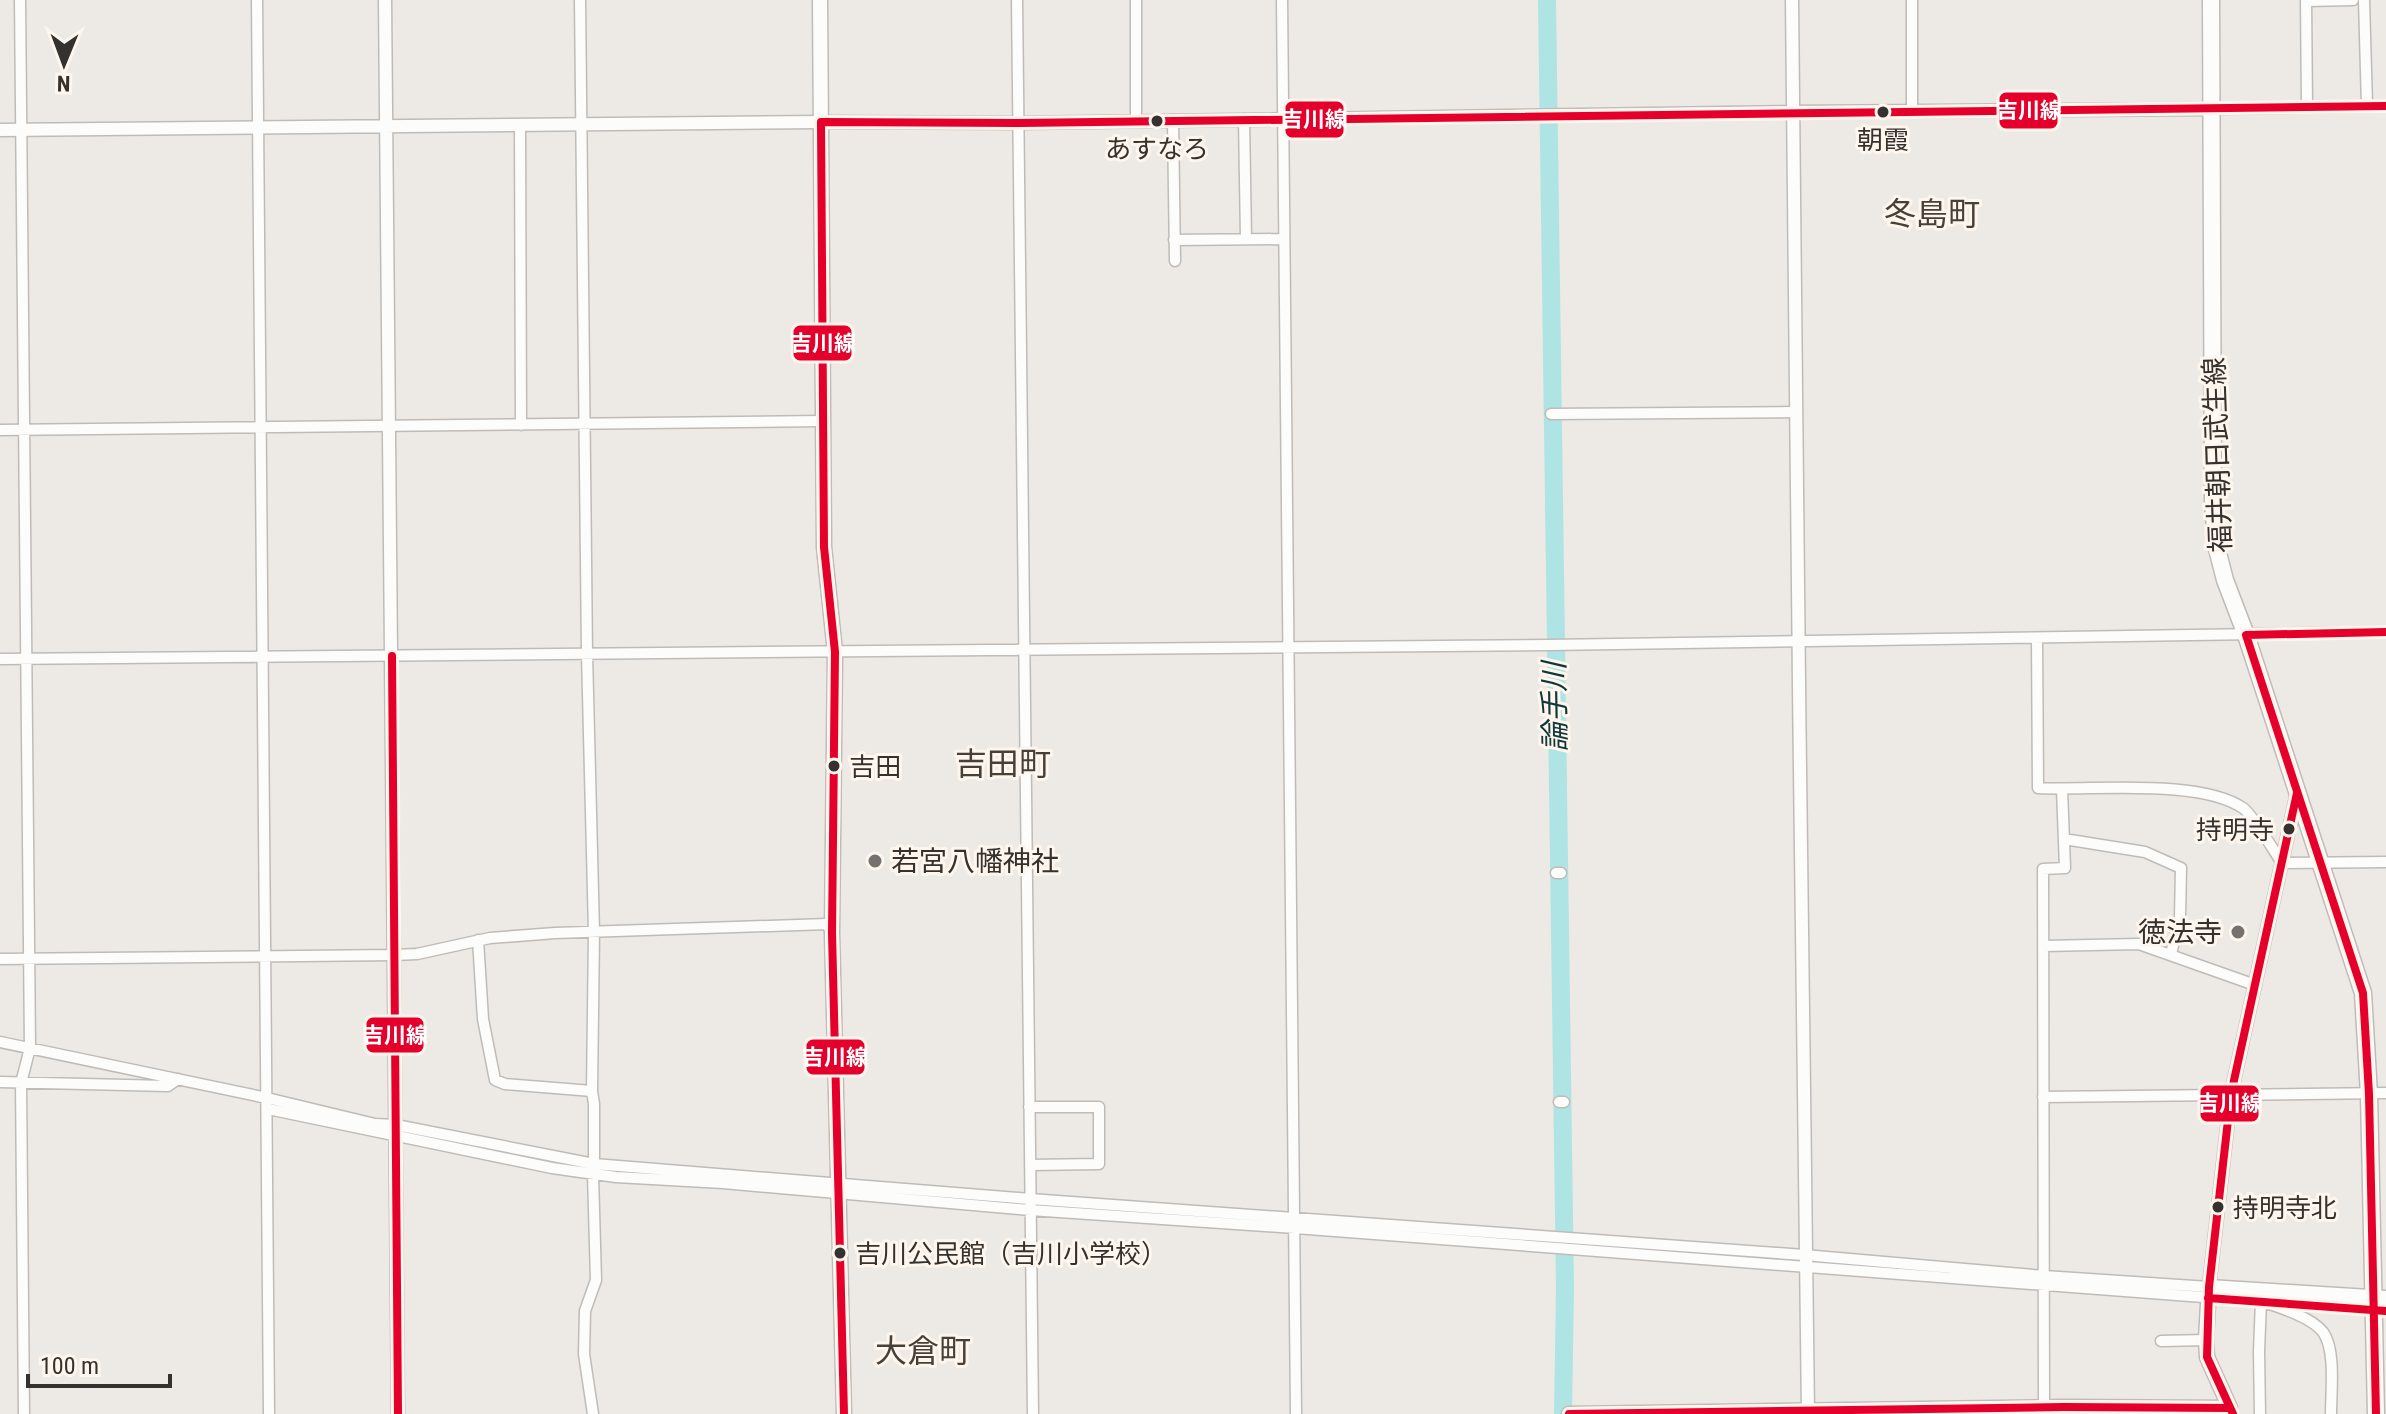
<svg xmlns="http://www.w3.org/2000/svg" width="2386" height="1414" font-family="'Roboto Condensed','Noto Sans JP',sans-serif">
<style>
.lines{fill:none;stroke-linecap:round;stroke-linejoin:round}
.river{stroke:#afe4e5;stroke-width:18}
.minor-casing{stroke:#bfbcb8;stroke-width:13}
.tertiary-casing{stroke:#bfbcb8;stroke-width:15}
.secondary-casing{stroke:#bfbcb8;stroke-width:17}
.primary-casing{stroke:#bfbcb8;stroke-width:19}
.minor{stroke:#fcfcfb;stroke-width:10}
.tertiary{stroke:#fcfcfb;stroke-width:12}
.secondary{stroke:#fcfcfb;stroke-width:14}
.primary{stroke:#fcfcfb;stroke-width:16}
.bus-1-casing{stroke:#fef6ed;stroke-width:14}
.bus-1{stroke:#e4002b;stroke-width:8}
.bus-dot{fill:#34312e;stroke:#fef6ed;stroke-width:3}
.poi-dot{fill:#75716e;stroke:#fef6ed;stroke-width:3}
.labels{text-anchor:middle;stroke-width:6;stroke-linejoin:round;paint-order:stroke}
.bus-label{font-size:26px;fill:#34312e;stroke:#fef6ed;text-anchor:start}
.street-label{font-size:28px;fill:#34312e;stroke:#fef6ed}
.poi-label{font-size:28px;fill:#34312e;stroke:#fef6ed;text-anchor:start}
.water-label{font-size:30px;font-style:italic;fill:#103739;stroke:#fef6ed}
.quarter-label{font-size:32px;fill:#474039;stroke:#fef6ed}
.line-badge{stroke:#fef6ed;stroke-width:3}
.badge-label{font-size:22px;text-anchor:middle;font-weight:bold;fill:#fff}
</style>
<rect width="100%" height="100%" fill="#ede9e4"/>
<g class="lines">
<!-- river -->
<path class="river" d="M 1547,0 L 1565,1288 L 1563,1414"/>
<defs>
<path id="minor" d="M 20,0 L 30,1048 L 21,1083 L 24,1414
M 257,0 L 269,1414
M 580,0 L 587,654 L 594,932 L 592,1091 L 594,1104 L 594,1164
M 1017,0 L 1033,1414
M 1136,0 L 1136,121
M 1282,0 L 1296,1414
M 1912,0 L 1912,111
M 2306,0 L 2307,107
M 2364,0 L 2367,106
M 2306,1 L 2353,0
M 2210,109 L 2386,106
M 1244,119 L 1246,239
M 1173,120 L 1175,261
M 520,125 L 521,425
M 1174,240 L 1284,239
M 1551,414 L 1796,412
M 0,430 L 822,421
M 2037,638 L 2038,788 C 2092,791 2199,778 2243,808 C 2253,815 2274,851 2282,863 L 2386,862
M 0,659 L 1549,645 L 2386,632
M 2064,839 L 2145,852 L 2181,868 L 2180,917 L 2171,954
M 1556,873 L 1561,873
M 478,940 L 483,1019 L 495,1080 L 505,1084 L 592,1091
M 2043,946 L 2139,944 L 2255,985
M 0,959 L 394,955 L 417,954 L 490,938 L 555,933 L 827,924 L 831,932
M 0,1042 L 267,1098 L 375,1124 L 396,1125 L 594,1164 L 1030,1199 L 1804,1255 L 2044,1276 L 2209,1287
M 0,1082 L 168,1086 L 178,1079
M 2043,1097 L 2386,1093
M 1559,1102 L 1564,1102
M 1029,1107 L 1099,1107 L 1099,1164 L 1030,1165
M 268,1109 L 552,1168 L 616,1177 L 723,1183 L 1030,1210 L 1295,1228 L 2386,1311
M 2161,1341 L 2206,1340
M 2044,1407 L 2043,869 L 2065,868 L 2062,789
M 593,1414 L 584,1354 L 585,1311 L 596,1280 L 593,1175
M 2260,1414 L 2259,1352 L 2261,1301 C 2279,1307 2311,1317 2323,1332 C 2336,1350 2331,1392 2331,1414"/>
<path id="tertiary" d="M 385,0 L 398,1414
M 1792,0 C 1798,471 1800,943 1808,1414
M 0,130 L 821,122 L 1020,123 L 1793,112 L 2210,109
M 2209,1287 L 2231,1094 L 2297,793"/>
<path id="secondary" d="M 820,0 L 824,547 L 835,652 L 832,933 L 844,1414
M 1569,1414 L 2063,1407 L 2230,1408 L 2207,1357 L 2206,1339 L 2209,1287 L 2386,1298"/>
<path id="primary" d="M 2211,0 L 2213,501 L 2216,545 L 2225,580 L 2246,635 L 2363,993 L 2369,1094 L 2376,1414"/>
</defs>
<!-- minor casing -->
<use href="#minor" class="minor-casing"/>
<!-- tertiary casing -->
<use href="#tertiary" class="tertiary-casing"/>
<!-- secondary casing -->
<use href="#secondary" class="secondary-casing"/>
<!-- primary casing -->
<use href="#primary" class="primary-casing"/>
<!-- minor -->
<use href="#minor" class="minor"/>
<!-- tertiary -->
<use href="#tertiary" class="tertiary"/>
<!-- secondary -->
<use href="#secondary" class="secondary"/>
<!-- primary -->
<use href="#primary" class="primary"/>
<defs>
<path id="bus-1" d="M 392,656 L 398,1414
M 2208,1298 L 2386,1311
M 844,1414 L 832,933 L 835,652 L 824,547 L 821,122 L 1020,123 L 2386,106
M 1569,1414 L 2063,1407 L 2230,1408
M 2233,1414 L 2207,1357 L 2209,1287 L 2231,1094 L 2297,793
M 2376,1414 L 2369,1094 L 2363,993 L 2246,635 L 2386,632"/>
</defs>
<!-- bus-1 casing -->
<use href="#bus-1" class="bus-1-casing"/>
<!-- bus-1 -->
<use href="#bus-1" class="bus-1"/>
</g>
<!-- markers -->
<g class="bus-dot">
<circle cx="1883" cy="112" r="7"/>
<circle cx="1157" cy="121" r="7"/>
<circle cx="834" cy="766" r="7"/>
<circle cx="2289" cy="829" r="7"/>
<circle cx="2218" cy="1207" r="7"/>
<circle cx="840" cy="1253" r="7"/>
</g>
<g class="poi-dot">
<circle cx="875" cy="861" r="8"/>
<circle cx="2238" cy="932" r="8"/>
</g>
<g class="labels">
<!-- bus labels -->
<g class="bus-label">
<text x="1883" y="149" text-anchor="middle">朝霞</text>
<text x="1157" y="158" text-anchor="middle">あすなろ</text>
<text x="849" y="776">吉田</text>
<text x="2274" y="839" text-anchor="end">持明寺</text>
<text x="2233" y="1217">持明寺北</text>
<text x="855" y="1263">吉川公民館（吉川小学校）</text>
</g>
<!-- street labels -->
<g class="street-label">
<text transform="translate(2217 455) rotate(-92)" y="10">福井朝日武生線</text>
</g>
<!-- poi labels -->
<g class="poi-label">
<text x="891" y="871">若宮八幡神社</text>
<text x="2222" y="942" text-anchor="end">徳法寺</text>
</g>
<!-- water labels -->
<g class="water-label">
<text transform="translate(1555 707) rotate(-91)" y="10">論手川</text>
</g>
<!-- quarter labels -->
<g class="quarter-label">
<text x="1932" y="225">冬島町</text>
<text x="1003" y="775">吉田町</text>
<text x="923" y="1362">大倉町</text>
</g>
</g>
<g class="line-badge">
<rect x="1998" y="91" width="61" height="39" rx="8" fill="#e4002b"/>
<rect x="1284" y="100" width="61" height="39" rx="8" fill="#e4002b"/>
<rect x="792" y="324" width="61" height="38" rx="8" fill="#e4002b"/>
<rect x="365" y="1016" width="60" height="38" rx="8" fill="#e4002b"/>
<rect x="805" y="1038" width="61" height="38" rx="8" fill="#e4002b"/>
<rect x="2199" y="1084" width="61" height="39" rx="8" fill="#e4002b"/>
</g>
<g class="badge-label">
<text x="2029" y="118">吉川線</text>
<text x="1314" y="127">吉川線</text>
<text x="823" y="351">吉川線</text>
<text x="395" y="1043">吉川線</text>
<text x="835" y="1065">吉川線</text>
<text x="2230" y="1111">吉川線</text>
</g>
<!-- north arrow -->
<g transform="translate(64 64) rotate(181)" stroke="#fef6ed" stroke-width="6" paint-order="stroke">
<path d="M0-6L14 30L0 20L-14 30Z" fill="#34312e"/>
<text y="-12" font-size="22" font-weight="bold" text-anchor="middle" fill="#34312e">N</text>
</g>
<!-- scale -->
<path d="M28 1374v12h142v-12" fill="none" stroke="#34312e" stroke-width="4"/>
<text x="40" y="1374" font-size="24" fill="#34312e" stroke="#fef6ed" stroke-width="6" paint-order="stroke">100 m</text>
</svg>
